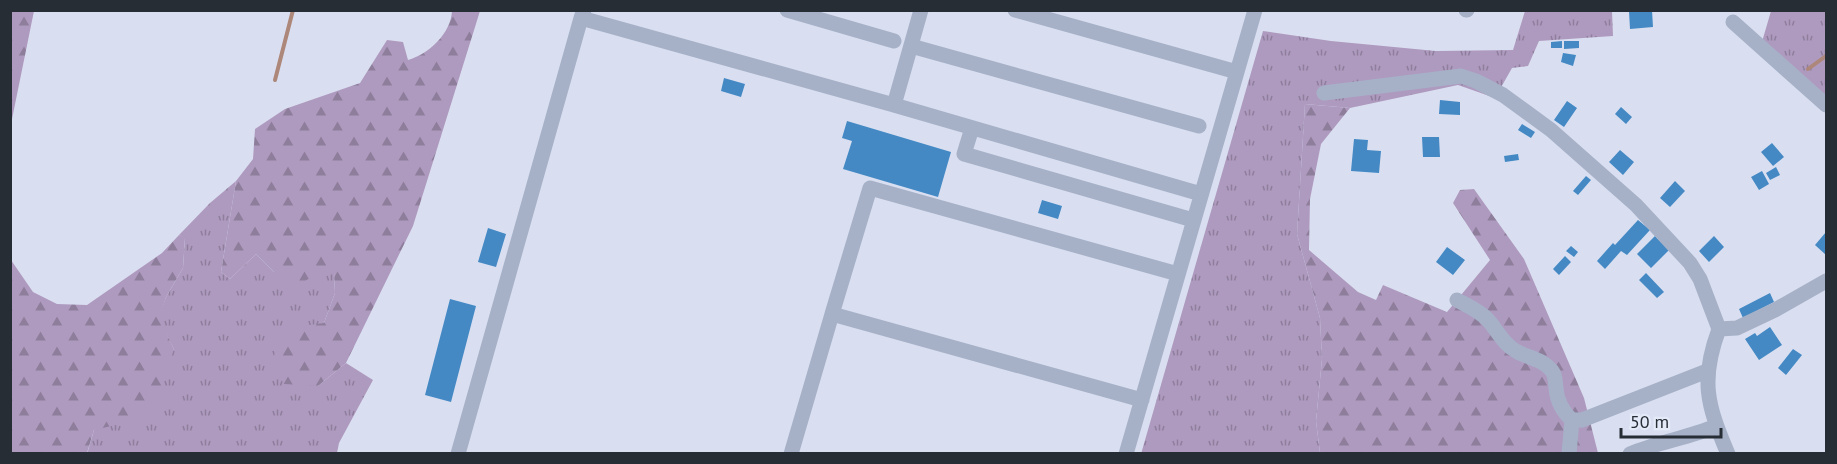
<svg xmlns="http://www.w3.org/2000/svg" width="1837" height="464" font-family="'PT Sans',sans-serif">
<style>
.grass{fill:url(#grass-tufts)}
.forest{fill:url(#forest-firs)}
.lines{fill:none;stroke-linecap:round;stroke-linejoin:round}
.stream{stroke:#ad8779;stroke-width:4}
.building{fill:#4489c4}
.minor{stroke:#a6b1c8;stroke-width:15}
</style>
<defs>
<pattern id="grass-tufts" width="24" height="20" patternUnits="userSpaceOnUse" patternTransform="scale(1.5)"><rect width="24" height="20" fill="#af9abf"/><path d="M3 7l-1-3M5 7V3M7 7l1-3M15 17l-1-3M17 17v-4M19 17l1-3" fill="none" stroke="#8e7e9c"/></pattern>
<pattern id="forest-firs" width="22" height="20" patternUnits="userSpaceOnUse" patternTransform="scale(1.5)"><rect width="22" height="20" fill="#af9abf"/><path d="M5 1l3.5 6h-7zM16 11l3.5 6h-7z" fill="#8e7e9c"/></pattern>
</defs>
<rect width="100%" height="100%" fill="#d9dff1"/>
<!-- grass -->
<path class="grass" d="M 1525,11 L 1612,11 L 1613,36 L 1539,41 L 1528,66 L 1512,68 L 1495,98 L 1458,85 L 1350,108 L 1305,104 L 1297,234 L 1320,318 L 1322,359 L 1316,421 L 1320,453 L 1141,454 L 1263,31 L 1331,41 L 1436,51 L 1513,50 Z
M 1771,11 L 1826,11 L 1826,109 L 1759,52 Z
M 236,181 L 221,272 L 230,279 L 256,254 L 274,272 L 334,273 L 335,293 L 324,323 L 318,386 L 346,363 L 373,380 L 339,443 L 337,453 L 87,454 L 94,430 L 174,349 L 158,319 L 166,297 L 183,268 L 185,239 L 179,235 L 210,203 Z"/>
<!-- forest -->
<path class="forest" d="M 11,10 L 34,11 L 11,124 L 10,11 Z
M 452,11 L 480,11 L 413,226 L 346,363 L 318,386 L 284,384 L 273,361 L 280,329 L 324,323 L 335,293 L 334,273 L 318,273 L 297,286 L 274,272 L 256,254 L 230,279 L 221,272 L 236,181 L 253,159 L 255,129 L 285,109 L 360,83 L 387,40 L 403,42 L 408,60 C 429,54 451,33 452,11 Z
M 1305,104 L 1350,108 L 1321,144 L 1310,199 L 1309,250 L 1358,292 L 1376,300 L 1383,285 L 1447,312 L 1490,260 L 1453,203 L 1460,190 L 1474,189 L 1524,259 L 1584,398 L 1598,453 L 1320,453 L 1316,421 L 1322,359 L 1320,318 L 1297,234 Z
M 179,235 L 185,238 L 183,268 L 166,297 L 159,319 L 174,349 L 150,417 L 94,430 L 87,453 L 11,453 L 11,260 L 33,292 L 57,304 L 87,305 L 162,253 Z"/>
<g class="lines">
<!-- stream -->
<path class="stream" d="M 1808,69 L 1826,56
M 275,80 L 293,10"/>
</g>
<!-- building -->
<path class="building" d="M 1652,10 L 1653,27 L 1630,29 L 1629,11 Z
M 1562,41 L 1562,48 L 1551,48 L 1551,42 Z
M 1564,41 L 1579,41 L 1579,48 L 1564,49 Z
M 1563,53 L 1576,55 L 1573,66 L 1561,62 Z
M 724,78 L 745,84 L 741,97 L 721,91 Z
M 1440,100 L 1460,102 L 1460,115 L 1439,114 Z
M 1567,101 L 1577,108 L 1564,127 L 1554,120 Z
M 1621,107 L 1632,117 L 1626,124 L 1615,114 Z
M 847,121 L 951,152 L 938,197 L 843,169 L 852,141 L 842,138 Z
M 1522,124 L 1535,132 L 1531,138 L 1518,130 Z
M 1422,137 L 1439,137 L 1440,157 L 1423,157 Z
M 1354,139 L 1368,140 L 1367,150 L 1381,151 L 1379,173 L 1351,171 Z
M 1772,143 L 1784,157 L 1773,166 L 1761,152 Z
M 1620,150 L 1634,162 L 1623,175 L 1609,162 Z
M 1518,154 L 1519,160 L 1505,162 L 1504,156 Z
M 1776,167 L 1780,175 L 1770,180 L 1766,173 Z
M 1762,171 L 1769,184 L 1759,190 L 1751,177 Z
M 1586,176 L 1591,180 L 1578,195 L 1573,191 Z
M 1675,181 L 1685,191 L 1670,207 L 1660,198 Z
M 1042,200 L 1062,206 L 1058,219 L 1038,213 Z
M 1638,220 L 1650,230 L 1627,255 L 1621,251 L 1605,269 L 1597,261 L 1613,243 L 1615,245 Z
M 488,228 L 506,234 L 496,267 L 478,262 Z
M 1826,232 L 1826,255 L 1815,245 Z
M 1655,236 L 1669,250 L 1651,268 L 1637,254 Z
M 1714,236 L 1724,247 L 1709,262 L 1699,251 Z
M 1571,246 L 1578,252 L 1574,257 L 1566,251 Z
M 1447,247 L 1465,260 L 1453,275 L 1436,262 Z
M 1565,256 L 1571,262 L 1559,275 L 1553,269 Z
M 1646,273 L 1664,292 L 1657,298 L 1639,280 Z
M 1770,293 L 1774,302 L 1743,318 L 1739,309 Z
M 450,299 L 476,306 L 451,402 L 425,395 Z
M 1770,327 L 1782,345 L 1759,360 L 1745,339 L 1755,333 L 1757,336 Z
M 1793,349 L 1802,355 L 1786,375 L 1778,368 Z"/>
<g class="lines">
<!-- minor -->
<path class="minor" d="M 584,10 L 581,18 L 894,105 L 921,10
M 787,10 L 894,41
M 1015,10 L 1237,72
M 1466,10 L 1467,10
M 1733,22 L 1826,105
M 911,46 L 1199,126
M 1324,93 L 1461,76 L 1476,81 L 1503,95 L 1551,130 L 1636,205 L 1690,263 L 1700,279 L 1719,329 C 1700,380 1707,405 1728,454
M 894,105 L 1201,194
M 972,128 L 964,154 L 1193,220
M 1457,300 C 1468,306 1480,311 1488,320 C 1498,331 1503,344 1516,351 C 1528,358 1543,359 1552,371 C 1556,376 1555,382 1556,388 C 1557,401 1563,412 1572,420 L 1582,420 L 1707,371
M 1719,329 L 1737,328 L 1775,310 L 1826,281
M 1142,400 L 832,314 L 870,188 L 1178,274
M 458,454 L 581,18
M 791,454 L 832,314
M 1126,454 L 1255,10
M 1569,454 L 1572,420
M 1630,454 C 1658,442 1688,438 1716,426"/>
</g>
<!-- border -->
<rect width="1837" height="464" fill="none" stroke="#272d35" stroke-width="24"/>
<!-- scale -->
<path d="M1621 428v9h100v-9" fill="none" stroke="#272d35" stroke-width="3"/>
<text x="1630" y="428" font-size="18" fill="#272d35" stroke="#e5eaf9" stroke-width="4.5" paint-order="stroke">50 m</text>
</svg>
